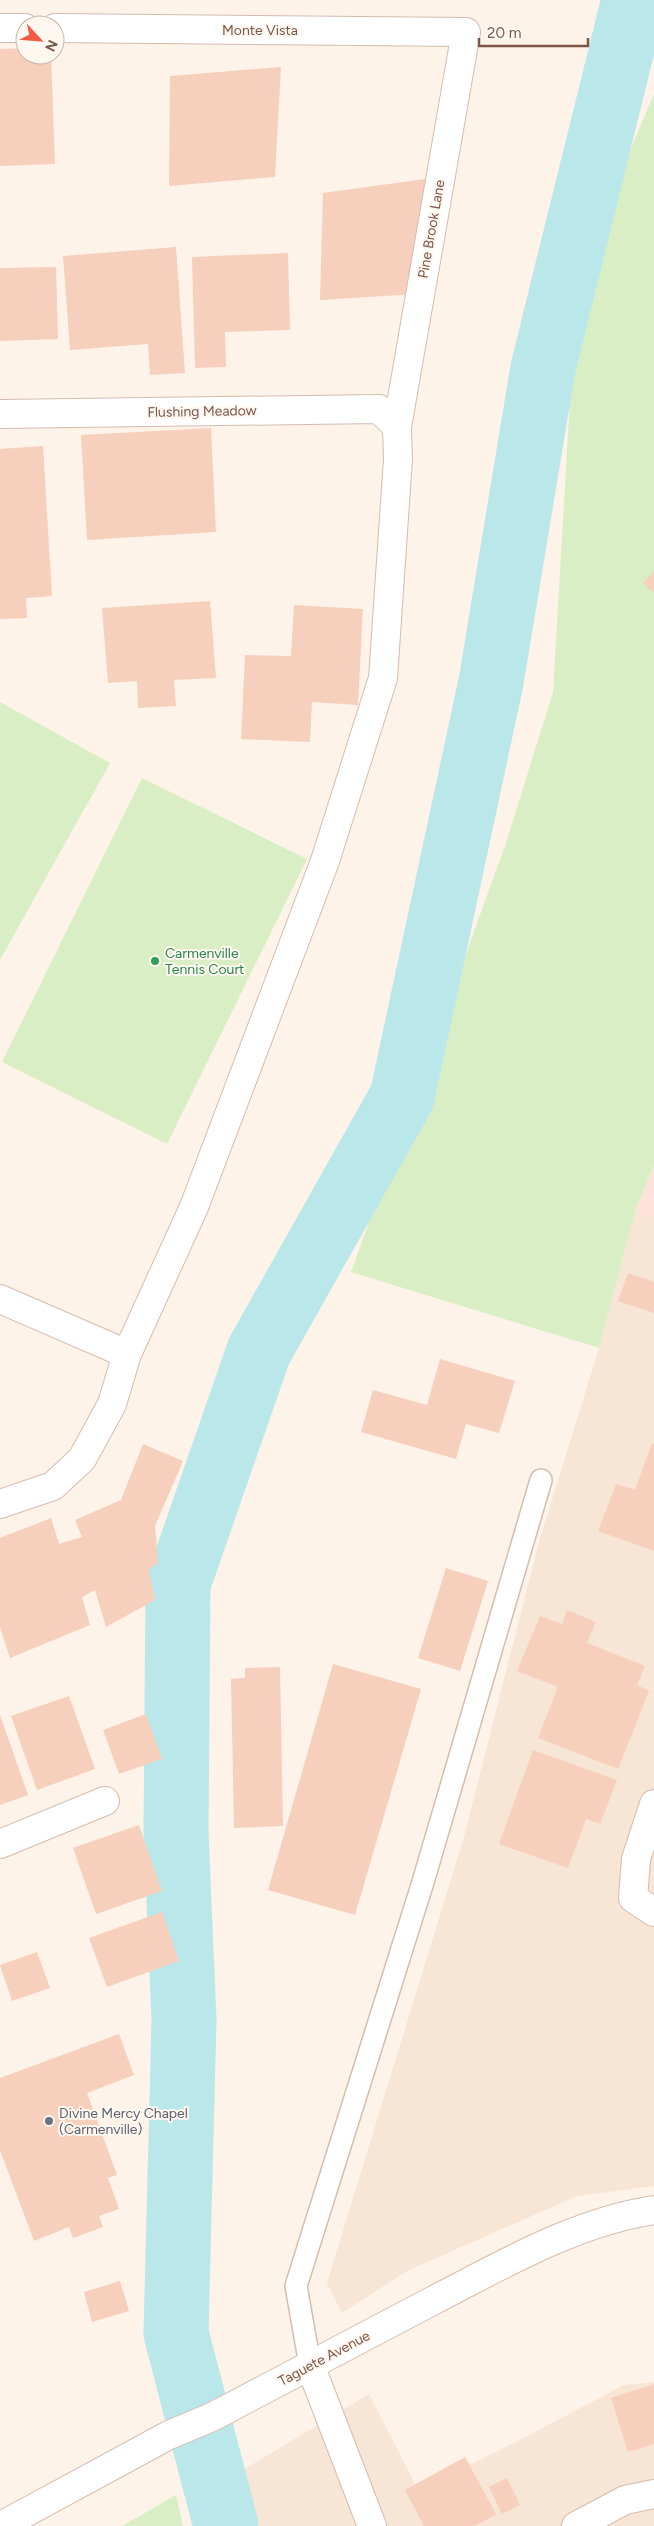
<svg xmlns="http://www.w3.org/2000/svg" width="654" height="2526" font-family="Figtree,sans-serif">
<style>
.residential{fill:#f7e5d5}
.commercial{fill:#ffe3db}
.green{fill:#d9eec4}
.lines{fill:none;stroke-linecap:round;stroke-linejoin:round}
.river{stroke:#bae8ea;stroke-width:65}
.building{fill:#f6cfbd}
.service-casing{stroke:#d4bcaf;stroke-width:24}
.minor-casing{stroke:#d4bcaf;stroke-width:30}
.tertiary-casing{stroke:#d4bcaf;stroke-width:30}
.service{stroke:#fff;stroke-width:21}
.minor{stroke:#fff;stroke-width:28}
.tertiary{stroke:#fff;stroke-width:28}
.leisure-dot{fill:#2e9e5b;stroke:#fff8f0;stroke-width:2}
.worship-dot{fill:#6b7280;stroke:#fff8f0;stroke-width:2}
.labels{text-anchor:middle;stroke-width:4;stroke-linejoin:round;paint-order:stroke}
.street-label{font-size:14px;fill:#7b5649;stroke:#fff8f0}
.leisure-label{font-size:14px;fill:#27864d;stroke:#fff8f0;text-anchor:start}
.worship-label{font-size:14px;fill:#5b616d;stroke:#fff8f0;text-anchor:start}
</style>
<rect width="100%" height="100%" fill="#fef3e8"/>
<!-- residential -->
<path class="residential" d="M 635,1212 L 654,1218 L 654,2186 L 577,2196 L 407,2271 L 342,2313 L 327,2283 L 464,1837 L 539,1542 L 599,1348 Z
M 654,2382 L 654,2526 L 259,2526 L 240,2472 L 369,2394 L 418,2490 L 514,2443 L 624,2385 Z"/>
<!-- commercial -->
<path class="commercial" d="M 654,1165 L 654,1218 L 635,1212 Z"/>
<!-- green -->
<path class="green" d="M 654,94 L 654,1165 L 635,1212 L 599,1348 L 351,1272 L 506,843 L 553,692 L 571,382 L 628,155 Z
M 0,702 L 110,763 L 0,960 Z
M 142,778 L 307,859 L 167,1144 L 2,1062 Z
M 176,2495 L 183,2526 L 122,2526 Z"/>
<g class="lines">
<!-- river -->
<path class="river" d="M 226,2526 L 176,2333 L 184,2020 L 176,1832 L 178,1584 L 259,1351 L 402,1097 L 491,682 L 543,368 L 634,0"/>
</g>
<!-- building -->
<path class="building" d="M 25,48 L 25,55 L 51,55 L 55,164 L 0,166 L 0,49 Z
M 281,67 L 275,177 L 169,186 L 170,76 Z
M 425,179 L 416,294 L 320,300 L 323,193 Z
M 176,247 L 185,373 L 150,375 L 148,344 L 70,350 L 63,256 Z
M 288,253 L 290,330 L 225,332 L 226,367 L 195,368 L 192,257 Z
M 56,267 L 58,339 L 0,341 L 0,268 Z
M 211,428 L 216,532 L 87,540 L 81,435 Z
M 43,446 L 52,596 L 26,598 L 27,618 L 0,619 L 0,449 Z
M 654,571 L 654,593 L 643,583 Z
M 210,601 L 216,678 L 174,680 L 176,706 L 138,708 L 137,681 L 108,683 L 102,608 Z
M 294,605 L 363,609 L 358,705 L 312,702 L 310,742 L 241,739 L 245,655 L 291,656 Z
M 628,1273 L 654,1282 L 654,1313 L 618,1301 Z
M 440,1359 L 515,1381 L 499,1433 L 466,1424 L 456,1459 L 361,1432 L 373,1390 L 427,1405 Z
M 652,1443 L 654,1444 L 654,1551 L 598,1531 L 616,1484 L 635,1490 Z
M 143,1444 L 183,1461 L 155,1526 L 158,1563 L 149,1569 L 155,1600 L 106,1627 L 95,1590 L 82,1597 L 90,1625 L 10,1658 L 0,1627 L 0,1538 L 51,1518 L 59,1544 L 82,1537 L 75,1520 L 121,1500 Z
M 446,1568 L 488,1581 L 460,1671 L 418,1658 Z
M 567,1610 L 596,1622 L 587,1643 L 645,1666 L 637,1685 L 649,1691 L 618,1769 L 538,1738 L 558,1687 L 517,1671 L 540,1616 L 562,1624 Z
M 333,1664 L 421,1689 L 355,1915 L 268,1890 Z
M 280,1667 L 283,1826 L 234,1828 L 231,1679 L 245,1678 L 245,1668 Z
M 69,1696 L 95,1769 L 37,1790 L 11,1716 Z
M 146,1714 L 162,1759 L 119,1774 L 103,1730 Z
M 0,1715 L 28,1795 L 0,1805 Z
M 533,1750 L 617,1780 L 600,1824 L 586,1819 L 568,1868 L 499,1844 Z
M 139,1825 L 162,1891 L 96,1914 L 73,1848 Z
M 162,1912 L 179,1961 L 107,1987 L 89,1938 Z
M 37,1952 L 50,1988 L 12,2001 L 0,1965 Z
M 119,2034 L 134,2075 L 87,2093 L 117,2175 L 108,2178 L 119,2209 L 99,2216 L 103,2227 L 73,2238 L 69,2227 L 34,2241 L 0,2150 L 0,2078 Z
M 120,2281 L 129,2311 L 92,2322 L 84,2292 Z
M 654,2384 L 654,2444 L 628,2452 L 611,2398 Z
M 465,2457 L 496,2514 L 475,2526 L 424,2526 L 405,2490 Z
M 507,2478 L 520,2505 L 502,2514 L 489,2487 Z"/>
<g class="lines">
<defs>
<path id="service" d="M 310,2365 L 296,2286 L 423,1882 L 541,1480"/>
<path id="minor" d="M 0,28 L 25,28
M 0,414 L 379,409 L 397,427
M 0,1299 L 127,1354
M 0,1504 L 53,1486 L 82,1459 L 112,1404 L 127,1354 L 194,1207 L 325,861 L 383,678 L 398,459 L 397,427 L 466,32 L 55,28
M 654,1804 L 636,1859 L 633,1898 L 654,1912
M 0,1844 L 105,1801
M 310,2365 L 372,2526
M 576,2526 L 625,2500 L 654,2494"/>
<path id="tertiary" d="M 1,2526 L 169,2435 L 212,2417 C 286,2378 360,2339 434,2300 C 504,2264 575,2222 654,2210"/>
</defs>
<!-- service casing -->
<use href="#service" class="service-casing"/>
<!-- minor casing -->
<use href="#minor" class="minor-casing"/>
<!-- tertiary casing -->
<use href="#tertiary" class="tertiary-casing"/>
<!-- service -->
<use href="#service" class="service"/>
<!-- minor -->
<use href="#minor" class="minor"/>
<!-- tertiary -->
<use href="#tertiary" class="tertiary"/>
</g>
<!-- markers -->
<circle class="leisure-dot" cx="155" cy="961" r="5"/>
<circle class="worship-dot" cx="49" cy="2121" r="5"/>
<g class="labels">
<!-- street labels -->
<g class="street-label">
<text x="260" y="35">Monte Vista</text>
<text transform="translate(431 229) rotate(-80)" y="5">Pine Brook Lane</text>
<text transform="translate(202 411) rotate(-1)" y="5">Flushing Meadow</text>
<text transform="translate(324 2358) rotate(-28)" y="5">Taguete Avenue</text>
</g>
<!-- leisure labels -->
<g class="leisure-label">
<text x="165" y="958">Carmenville<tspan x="165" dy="16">Tennis Court</tspan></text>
</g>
<!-- worship labels -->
<g class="worship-label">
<text x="59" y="2118">Divine Mercy Chapel<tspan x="59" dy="16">(Carmenville)</tspan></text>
</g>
</g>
<!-- north arrow -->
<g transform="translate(40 40) rotate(116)"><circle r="24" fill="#fff8f0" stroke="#cab7ad"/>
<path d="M0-4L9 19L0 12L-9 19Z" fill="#f25a43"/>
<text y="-8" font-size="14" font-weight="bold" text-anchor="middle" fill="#7b5649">N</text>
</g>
<!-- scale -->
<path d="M479 38v8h109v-8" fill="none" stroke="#7b5649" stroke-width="2.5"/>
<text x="487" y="38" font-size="15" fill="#7b5649" stroke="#fff8f0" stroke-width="4" paint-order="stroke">20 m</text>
</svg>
